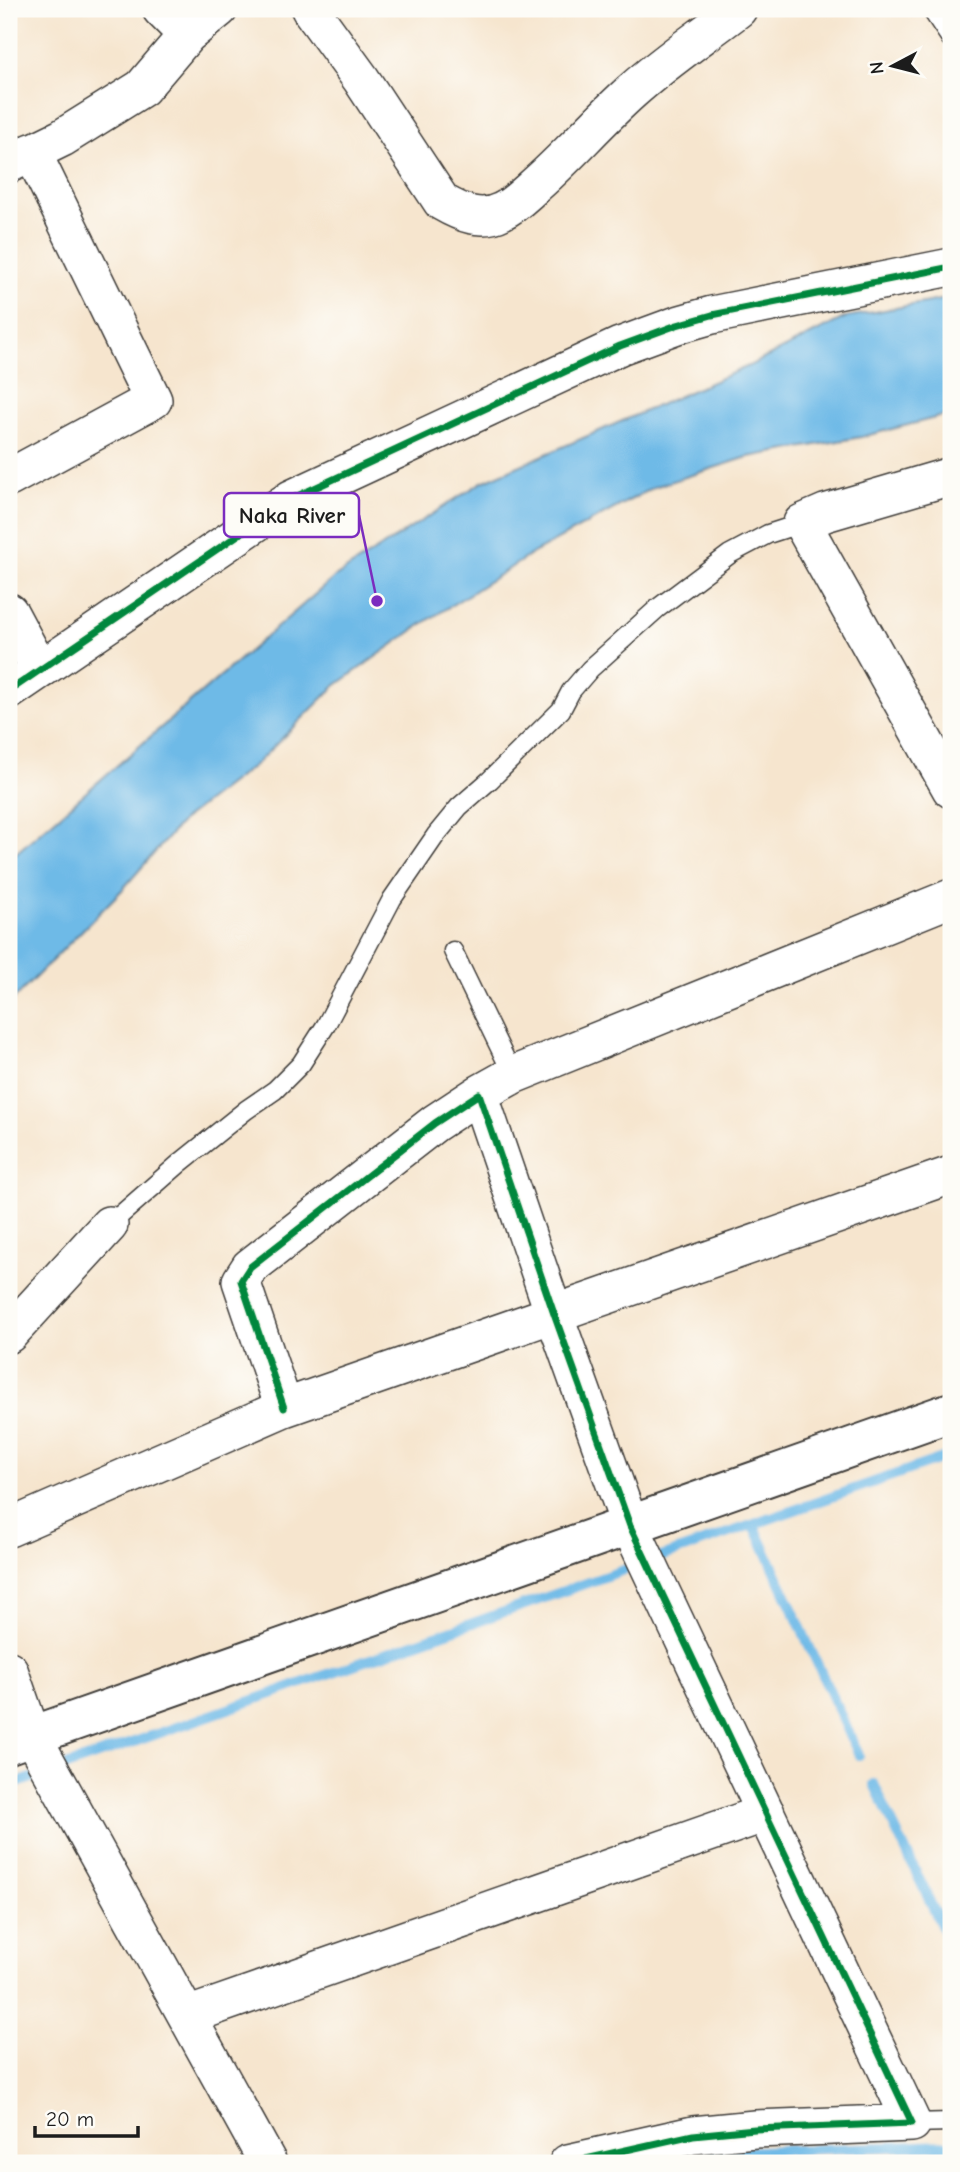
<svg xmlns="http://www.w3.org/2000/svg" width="960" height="2172" font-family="'Comic Neue',sans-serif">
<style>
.water{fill:#6ebae7;stroke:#456b82;stroke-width:2}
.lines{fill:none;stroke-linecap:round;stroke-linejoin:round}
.stream{stroke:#6ebae7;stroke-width:10}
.service-casing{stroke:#3d3a37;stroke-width:21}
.minor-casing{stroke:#3d3a37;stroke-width:40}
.tertiary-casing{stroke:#3d3a37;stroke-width:42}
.service{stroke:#fff;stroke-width:18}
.minor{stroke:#fff;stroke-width:37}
.tertiary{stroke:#fff;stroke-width:38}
.cycleway-casing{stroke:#fdfcf7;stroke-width:11}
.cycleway{stroke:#00873e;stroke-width:7}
.leader{fill:none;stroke:#7b2cbf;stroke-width:2.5}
.callout-dot{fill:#7b2cbf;stroke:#fdfcf7;stroke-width:2.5}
.callout{fill:#fdfcf7;stroke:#7b2cbf;stroke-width:2.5}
.callout-label{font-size:23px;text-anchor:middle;font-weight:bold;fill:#1c1c1c}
</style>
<rect width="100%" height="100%" fill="#fdfcf7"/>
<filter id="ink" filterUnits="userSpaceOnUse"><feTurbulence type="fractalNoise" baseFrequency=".0143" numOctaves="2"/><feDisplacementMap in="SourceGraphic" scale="14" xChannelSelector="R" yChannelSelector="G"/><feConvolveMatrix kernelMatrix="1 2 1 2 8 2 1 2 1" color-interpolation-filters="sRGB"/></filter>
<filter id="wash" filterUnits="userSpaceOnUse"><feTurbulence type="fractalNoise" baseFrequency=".00686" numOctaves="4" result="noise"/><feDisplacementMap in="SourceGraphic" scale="28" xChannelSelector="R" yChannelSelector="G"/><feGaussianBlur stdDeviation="1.57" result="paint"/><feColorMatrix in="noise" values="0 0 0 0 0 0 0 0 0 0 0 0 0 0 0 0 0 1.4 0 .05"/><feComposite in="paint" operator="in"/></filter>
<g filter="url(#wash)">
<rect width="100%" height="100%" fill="#f6e5ce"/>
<!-- water -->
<path class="water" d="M 951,298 L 951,414 L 861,437 L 748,457 L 654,487 L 535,552 L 419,626 L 335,686 L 257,763 L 183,820 L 122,890 L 9,1004 L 9,859 L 335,577 L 482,482 L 751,365 L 846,317 Z"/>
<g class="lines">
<!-- stream -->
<path class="stream" d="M 754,1525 L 859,1755
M 874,1784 L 951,1946
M 9,1786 L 951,1455
M 674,2163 L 681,2160 L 727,2152 L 951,2145"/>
</g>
</g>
<g filter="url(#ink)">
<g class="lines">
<defs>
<path id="service" d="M 931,9 L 951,39
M 453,951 L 513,1075
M 109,1225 L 180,1163 L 246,1110 L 275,1090 L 301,1064 L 326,1025 L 392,899 L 436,835 L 459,807 L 490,780 L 561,710 L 571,691 L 590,669 L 658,608 L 730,554 L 768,534 L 802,523
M 912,2123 L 951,2122"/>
<path id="minor" d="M 161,9 L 187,35
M 310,9 L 361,79 L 442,202 C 461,213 481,222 502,211 C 513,206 523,196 532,188 C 567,158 597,122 632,91 C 665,61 703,36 738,9
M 9,164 L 62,138 L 142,88 L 187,35 L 219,9
M 951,476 L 825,513 L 802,523 L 951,789
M 9,478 L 153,400 L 32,152
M 9,612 L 40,670
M 9,691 L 291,499 L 620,346 L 677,325 L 712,315 L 951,267
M 479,1094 L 513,1075 L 951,898
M 9,1334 L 109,1225
M 284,1408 L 241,1281 L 250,1267 L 435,1123 L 479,1094 L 554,1314 L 630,1526 L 912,2123 L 755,2129 L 693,2135 L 568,2163
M 9,1528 L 284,1408 L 951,1175
M 9,1670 L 32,1736 L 268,2163
M 187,2016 L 766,1813"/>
<path id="tertiary" d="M 9,1744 L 951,1412"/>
</defs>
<!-- service casing -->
<use href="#service" class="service-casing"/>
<!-- minor casing -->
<use href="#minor" class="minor-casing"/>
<!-- tertiary casing -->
<use href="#tertiary" class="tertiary-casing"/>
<!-- service -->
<use href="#service" class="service"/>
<!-- minor -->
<use href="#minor" class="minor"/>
<!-- tertiary -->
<use href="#tertiary" class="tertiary"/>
<defs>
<path id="cycleway" d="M 9,691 L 291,499 L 620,346 L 677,325 L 712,315 L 951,267
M 284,1408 L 241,1281 L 250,1267 L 435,1123 L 479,1094 L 554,1314 L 630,1526 L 912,2123 L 755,2129 L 693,2135 L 568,2163"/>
</defs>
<!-- cycleway casing -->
<use href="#cycleway" class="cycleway-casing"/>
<!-- cycleway -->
<use href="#cycleway" class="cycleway"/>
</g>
</g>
<!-- callouts -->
<path class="leader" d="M377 601L359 515"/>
<circle class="callout-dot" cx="377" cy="601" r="7"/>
<rect class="callout" x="224" y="493" width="135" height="44" rx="7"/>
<g class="callout-label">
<text x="292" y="523">Naka River</text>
</g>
<!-- margin -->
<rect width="960" height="2172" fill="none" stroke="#fdfcf7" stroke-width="35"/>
<!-- north arrow -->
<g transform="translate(893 66) rotate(263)" stroke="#fdfcf7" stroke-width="5" paint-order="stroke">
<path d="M0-5L12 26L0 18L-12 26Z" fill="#1c1c1c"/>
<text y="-10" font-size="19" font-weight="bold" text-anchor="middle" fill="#1c1c1c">N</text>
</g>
<!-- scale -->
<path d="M35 2126v10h103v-10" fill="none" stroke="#1c1c1c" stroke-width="3.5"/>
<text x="46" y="2126" font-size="21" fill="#1c1c1c" stroke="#fdfcf7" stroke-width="5" paint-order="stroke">20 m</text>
</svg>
